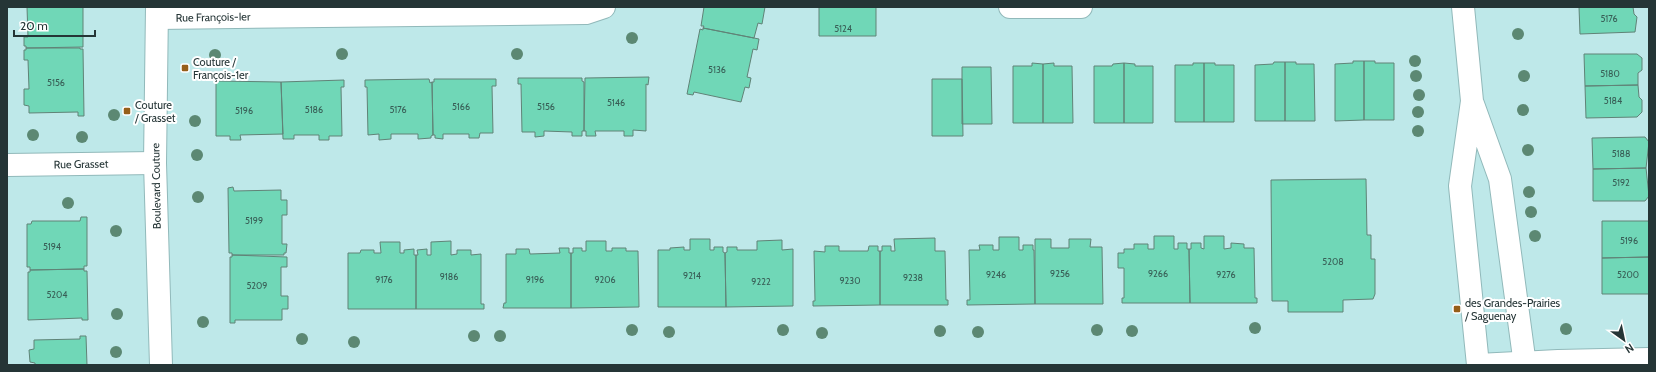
<svg xmlns="http://www.w3.org/2000/svg" width="1656" height="372" font-family="Cabin,sans-serif">
<style>
.building{fill:#70d7b7;stroke:#608377}
.lines{fill:none;stroke-linecap:round;stroke-linejoin:round}
.minor-casing{stroke:#91b9ba;stroke-width:24}
.tertiary-casing{stroke:#91b9ba;stroke-width:24}
.secondary-casing{stroke:#91b9ba;stroke-width:24}
.minor{stroke:#fff;stroke-width:22}
.tertiary{stroke:#fff;stroke-width:22}
.secondary{stroke:#fff;stroke-width:22}
.tree{fill:#5c8873}
.poi-dot{fill:#965e19;stroke:#fff;stroke-width:1.5}
.labels{text-anchor:middle;stroke-width:4;stroke-linejoin:round;paint-order:stroke}
.number-label{font-size:9px;fill:#385e56}
.street-label{font-size:11px;fill:#253536;stroke:#fff}
.poi-label{font-size:11px;fill:#253536;stroke:#fff;text-anchor:start}
</style>
<rect width="100%" height="100%" fill="#bee8e9"/>
<!-- building -->
<path class="building" d="M 23,7 L 83,7 L 83,47 L 26,48 L 26,46 L 24,46 L 24,37 L 28,37 L 27,7 Z
M 704,7 L 765,7 L 762,24 L 758,23 L 754,38 L 703,28 L 704,26 L 701,26 Z
M 819,7 L 876,7 L 876,36 L 819,36 Z
M 1579,7 L 1633,7 L 1634,14 L 1637,17 L 1635,32 L 1580,34 Z
M 703,28 L 759,39 L 757,50 L 753,49 L 747,77 L 751,78 L 749,88 L 745,87 L 741,102 L 694,92 L 693,95 L 687,94 L 700,29 L 703,30 Z
M 26,48 L 80,48 L 80,49 L 83,49 L 84,116 L 78,116 L 78,112 L 29,113 L 29,106 L 24,105 L 24,89 L 29,89 L 28,60 L 24,60 L 24,50 L 26,50 Z
M 1584,54 L 1637,54 L 1642,58 L 1642,70 L 1638,73 L 1638,85 L 1585,86 Z
M 1353,61 L 1364,61 L 1364,120 L 1335,121 L 1335,64 L 1353,63 Z
M 1364,61 L 1375,61 L 1375,63 L 1394,63 L 1394,120 L 1364,120 Z
M 1274,62 L 1285,62 L 1285,121 L 1255,121 L 1255,65 L 1273,64 Z
M 1285,62 L 1296,62 L 1296,64 L 1314,64 L 1315,121 L 1285,121 Z
M 1032,63 L 1043,64 L 1043,123 L 1013,123 L 1013,66 L 1032,66 Z
M 1054,63 L 1054,66 L 1072,66 L 1073,123 L 1043,123 L 1043,64 Z
M 1124,63 L 1135,64 L 1135,66 L 1153,66 L 1153,123 L 1124,123 Z
M 1124,63 L 1124,123 L 1094,123 L 1094,66 L 1112,66 L 1113,64 Z
M 1193,63 L 1204,63 L 1204,122 L 1175,122 L 1175,65 L 1193,65 Z
M 1204,63 L 1215,63 L 1215,65 L 1234,65 L 1234,122 L 1204,122 Z
M 962,67 L 991,67 L 992,124 L 962,124 Z
M 649,77 L 648,85 L 646,84 L 646,131 L 633,130 L 633,136 L 624,136 L 624,131 L 595,131 L 596,136 L 586,136 L 586,131 L 584,131 L 585,78 Z
M 518,78 L 582,78 L 582,81 L 584,82 L 584,131 L 582,131 L 582,136 L 572,136 L 572,132 L 544,131 L 544,136 L 535,137 L 535,132 L 522,132 L 521,84 L 518,84 Z
M 429,79 L 430,83 L 432,82 L 433,135 L 431,136 L 431,138 L 418,139 L 418,134 L 391,134 L 391,139 L 379,140 L 379,134 L 368,135 L 367,87 L 365,87 L 365,80 Z
M 434,79 L 496,79 L 496,86 L 492,86 L 493,133 L 480,133 L 479,138 L 469,138 L 469,134 L 443,134 L 443,139 L 435,138 L 435,135 L 433,135 L 432,82 L 434,82 Z
M 932,79 L 962,79 L 963,136 L 932,136 Z
M 344,80 L 344,87 L 341,87 L 342,136 L 329,136 L 329,140 L 319,140 L 319,135 L 294,135 L 294,139 L 283,139 L 281,82 Z
M 216,81 L 281,82 L 283,134 L 240,135 L 241,140 L 230,140 L 230,136 L 216,136 Z
M 1638,85 L 1639,97 L 1642,100 L 1642,112 L 1637,117 L 1586,118 L 1585,86 Z
M 1645,137 L 1649,142 L 1646,168 L 1593,169 L 1592,138 Z
M 1646,168 L 1649,196 L 1645,201 L 1593,201 L 1593,169 Z
M 1366,179 L 1367,235 L 1371,235 L 1371,259 L 1375,259 L 1375,294 L 1373,299 L 1343,300 L 1343,312 L 1288,312 L 1288,301 L 1272,301 L 1271,180 Z
M 233,187 L 234,191 L 281,190 L 281,200 L 287,200 L 287,215 L 282,215 L 282,244 L 287,244 L 286,253 L 284,253 L 284,255 L 232,255 L 232,253 L 229,253 L 228,188 Z
M 81,217 L 87,217 L 87,266 L 84,266 L 84,269 L 30,270 L 30,267 L 27,267 L 27,224 L 31,224 L 32,221 L 80,221 Z
M 1602,221 L 1649,221 L 1649,257 L 1602,258 Z
M 1154,236 L 1174,236 L 1174,249 L 1178,249 L 1178,243 L 1187,243 L 1187,249 L 1189,249 L 1190,303 L 1122,303 L 1122,298 L 1124,298 L 1124,268 L 1118,268 L 1118,253 L 1124,253 L 1124,249 L 1134,249 L 1134,244 L 1148,244 L 1148,249 L 1154,249 Z
M 1204,236 L 1224,236 L 1224,249 L 1231,248 L 1231,243 L 1244,244 L 1244,248 L 1254,248 L 1255,298 L 1257,298 L 1257,303 L 1190,303 L 1189,249 L 1191,249 L 1191,243 L 1201,243 L 1201,248 L 1204,249 Z
M 999,237 L 1019,237 L 1019,250 L 1023,250 L 1023,245 L 1033,245 L 1033,250 L 1034,250 L 1035,304 L 967,305 L 967,300 L 970,300 L 969,250 L 980,250 L 979,245 L 993,245 L 993,250 L 999,250 Z
M 935,238 L 935,251 L 945,251 L 946,300 L 948,300 L 948,305 L 880,305 L 880,251 L 882,251 L 882,246 L 891,246 L 891,251 L 895,251 L 894,239 Z
M 690,239 L 710,239 L 710,250 L 714,250 L 714,247 L 723,247 L 723,252 L 725,253 L 726,307 L 658,307 L 658,250 L 670,250 L 670,248 L 684,247 L 684,250 L 690,250 Z
M 1035,239 L 1051,239 L 1051,248 L 1069,248 L 1069,239 L 1091,239 L 1090,247 L 1102,247 L 1103,304 L 1035,304 Z
M 782,240 L 782,250 L 793,249 L 793,306 L 726,307 L 725,253 L 727,252 L 727,247 L 737,247 L 737,250 L 757,250 L 757,241 Z
M 451,241 L 451,255 L 457,254 L 457,250 L 471,250 L 471,255 L 481,254 L 481,304 L 484,304 L 484,309 L 416,309 L 416,255 L 418,255 L 417,250 L 427,249 L 427,255 L 431,255 L 431,242 Z
M 586,241 L 606,241 L 606,251 L 612,251 L 612,248 L 626,248 L 626,251 L 638,251 L 639,307 L 571,308 L 571,253 L 573,253 L 573,248 L 582,248 L 582,251 L 586,251 Z
M 380,242 L 400,242 L 400,253 L 404,253 L 404,250 L 414,249 L 414,255 L 416,255 L 416,309 L 348,309 L 348,253 L 360,253 L 361,250 L 374,250 L 374,253 L 381,253 Z
M 825,246 L 839,246 L 839,251 L 868,251 L 869,246 L 878,246 L 878,251 L 880,251 L 880,305 L 813,306 L 813,301 L 815,301 L 814,251 L 825,252 Z
M 559,248 L 569,248 L 569,253 L 571,253 L 571,308 L 503,308 L 504,303 L 506,303 L 506,254 L 516,254 L 516,249 L 529,249 L 530,254 L 560,253 Z
M 232,255 L 287,257 L 287,267 L 281,267 L 281,296 L 288,296 L 288,309 L 282,309 L 282,320 L 235,320 L 235,323 L 230,323 L 230,257 L 232,257 Z
M 1649,257 L 1649,294 L 1602,294 L 1602,258 Z
M 84,269 L 84,271 L 87,271 L 88,320 L 82,320 L 82,318 L 28,320 L 28,272 L 30,272 L 30,270 Z
M 80,336 L 86,336 L 87,365 L 35,365 L 35,363 L 30,362 L 29,350 L 34,349 L 34,340 L 80,339 Z"/>
<g class="lines">
<defs>
<path id="minor" d="M 1010,7 L 1081,7
M 157,18 L 586,13 L 604,7
M 7,165 L 155,163
M 1478,365 L 1558,361 L 1649,359"/>
<path id="tertiary" d="M 157,7 L 155,163 L 161,365"/>
<path id="secondary" d="M 1463,7 L 1472,101 L 1460,186 L 1478,365
M 1473,104 L 1500,179 L 1525,365"/>
</defs>
<!-- minor casing -->
<use href="#minor" class="minor-casing"/>
<!-- tertiary casing -->
<use href="#tertiary" class="tertiary-casing"/>
<!-- secondary casing -->
<use href="#secondary" class="secondary-casing"/>
<!-- minor -->
<use href="#minor" class="minor"/>
<!-- tertiary -->
<use href="#tertiary" class="tertiary"/>
<!-- secondary -->
<use href="#secondary" class="secondary"/>
</g>
<!-- trees -->
<g class="tree">
<circle cx="1518" cy="34" r="6"/>
<circle cx="632" cy="38" r="6"/>
<circle cx="342" cy="54" r="6"/>
<circle cx="517" cy="54" r="6"/>
<circle cx="215" cy="55" r="6"/>
<circle cx="1415" cy="61" r="6"/>
<circle cx="1416" cy="76" r="6"/>
<circle cx="1524" cy="76" r="6"/>
<circle cx="1419" cy="95" r="6"/>
<circle cx="1523" cy="110" r="6"/>
<circle cx="1418" cy="112" r="6"/>
<circle cx="114" cy="115" r="6"/>
<circle cx="195" cy="121" r="6"/>
<circle cx="1418" cy="131" r="6"/>
<circle cx="33" cy="135" r="6"/>
<circle cx="82" cy="137" r="6"/>
<circle cx="1528" cy="150" r="6"/>
<circle cx="197" cy="155" r="6"/>
<circle cx="1529" cy="192" r="6"/>
<circle cx="198" cy="197" r="6"/>
<circle cx="68" cy="203" r="6"/>
<circle cx="1531" cy="212" r="6"/>
<circle cx="116" cy="231" r="6"/>
<circle cx="1535" cy="236" r="6"/>
<circle cx="117" cy="314" r="6"/>
<circle cx="203" cy="322" r="6"/>
<circle cx="1255" cy="328" r="6"/>
<circle cx="1566" cy="329" r="6"/>
<circle cx="632" cy="330" r="6"/>
<circle cx="783" cy="330" r="6"/>
<circle cx="1097" cy="330" r="6"/>
<circle cx="940" cy="331" r="6"/>
<circle cx="1132" cy="331" r="6"/>
<circle cx="669" cy="332" r="6"/>
<circle cx="978" cy="332" r="6"/>
<circle cx="822" cy="333" r="6"/>
<circle cx="474" cy="336" r="6"/>
<circle cx="500" cy="336" r="6"/>
<circle cx="302" cy="339" r="6"/>
<circle cx="354" cy="342" r="6"/>
<circle cx="116" cy="352" r="6"/>
</g>
<!-- markers -->
<g class="poi-dot">
<rect x="181" y="64" width="8" height="8" rx="2"/>
<rect x="123" y="107" width="8" height="8" rx="2"/>
<rect x="1453" y="305" width="8" height="8" rx="2"/>
</g>
<g class="labels">
<!-- number labels -->
<g class="number-label">
<text x="1609" y="22">5176</text>
<text x="843" y="32">5124</text>
<text x="717" y="73">5136</text>
<text x="1610" y="77">5180</text>
<text x="56" y="86">5156</text>
<text x="1613" y="104">5184</text>
<text x="616" y="106">5146</text>
<text x="461" y="110">5166</text>
<text x="546" y="110">5156</text>
<text x="314" y="113">5186</text>
<text x="398" y="113">5176</text>
<text x="244" y="114">5196</text>
<text x="1621" y="157">5188</text>
<text x="1621" y="186">5192</text>
<text x="254" y="224">5199</text>
<text x="1629" y="244">5196</text>
<text x="52" y="250">5194</text>
<text x="1333" y="265">5208</text>
<text x="1060" y="277">9256</text>
<text x="1158" y="277">9266</text>
<text x="996" y="278">9246</text>
<text x="1226" y="278">9276</text>
<text x="1628" y="278">5200</text>
<text x="692" y="279">9214</text>
<text x="449" y="280">9186</text>
<text x="913" y="281">9238</text>
<text x="384" y="283">9176</text>
<text x="535" y="283">9196</text>
<text x="605" y="283">9206</text>
<text x="850" y="284">9230</text>
<text x="761" y="285">9222</text>
<text x="257" y="289">5209</text>
<text x="57" y="298">5204</text>
</g>
<!-- street labels -->
<g class="street-label">
<text transform="translate(213 17) rotate(-1)" y="4">Rue François-Ier</text>
<text transform="translate(81 164) rotate(-1)" y="4">Rue Grasset</text>
<text transform="translate(156 186) rotate(-91)" y="4">Boulevard Couture</text>
</g>
<!-- poi labels -->
<g class="poi-label">
<text x="193" y="66">Couture /<tspan x="193" dy="13">François-1er</tspan></text>
<text x="135" y="109">Couture<tspan x="135" dy="13">/ Grasset</tspan></text>
<text x="1465" y="307">des Grandes-Prairies<tspan x="1465" dy="13">/ Saguenay</tspan></text>
</g>
</g>
<!-- border -->
<rect width="1656" height="372" fill="none" stroke="#253536" stroke-width="16"/>
<!-- north arrow -->
<g transform="translate(1624 340) rotate(147)" stroke="#ffffff" stroke-width="3" paint-order="stroke">
<path d="M0-3L7 15L0 10L-7 15Z" fill="#253536"/>
<text y="-6" font-size="11" font-weight="bold" text-anchor="middle" fill="#253536">N</text>
</g>
<!-- scale -->
<path d="M14 30v6h81v-6" fill="none" stroke="#253536" stroke-width="2"/>
<text x="20" y="30" font-size="12" fill="#253536" stroke="#ffffff" stroke-width="3" paint-order="stroke">20 m</text>
</svg>
